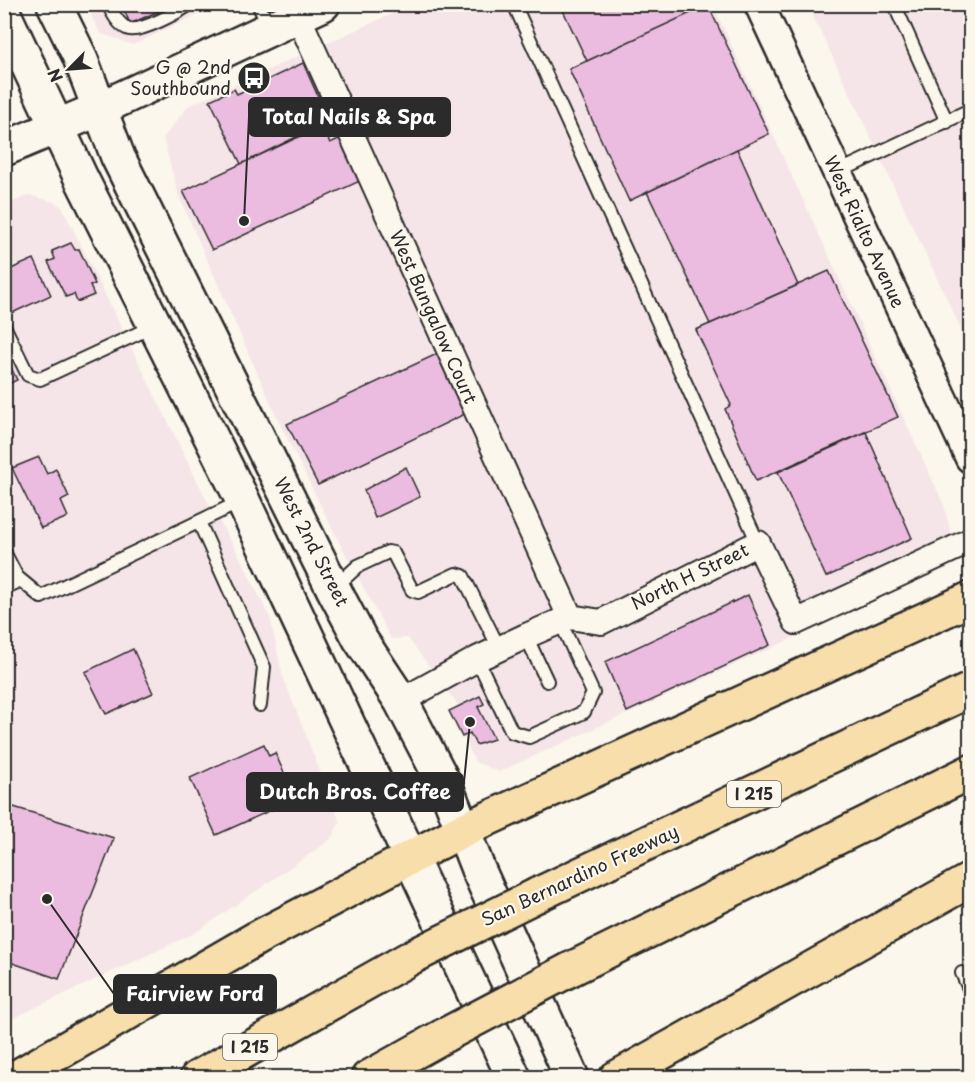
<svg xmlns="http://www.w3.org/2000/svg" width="975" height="1082" font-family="'Playpen Sans',sans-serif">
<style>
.built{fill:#f6e5e8}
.building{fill:#ebbcdf;stroke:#2b2b2b;stroke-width:1.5}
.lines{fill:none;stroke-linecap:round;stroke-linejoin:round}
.service-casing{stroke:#2b2b2b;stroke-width:16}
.minor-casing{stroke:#2b2b2b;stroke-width:28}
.tertiary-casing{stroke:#2b2b2b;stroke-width:33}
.secondary-casing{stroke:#2b2b2b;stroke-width:38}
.motorway-casing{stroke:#2b2b2b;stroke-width:38}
.service{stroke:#fbf7ec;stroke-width:12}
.minor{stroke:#fbf7ec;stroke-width:24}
.tertiary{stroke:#fbf7ec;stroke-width:28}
.secondary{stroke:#fbf7ec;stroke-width:33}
.motorway{stroke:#f8deab;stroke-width:33}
.motorway-bridge-casing{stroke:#2b2b2b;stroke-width:38;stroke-linecap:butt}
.motorway-bridge{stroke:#f8deab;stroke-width:33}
.labels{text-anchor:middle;stroke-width:4.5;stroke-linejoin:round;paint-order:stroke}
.shield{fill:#fbf7ec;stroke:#696865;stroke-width:1.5}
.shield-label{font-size:16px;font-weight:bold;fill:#2b2b2b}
.poi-label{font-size:18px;fill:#2b2b2b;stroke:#fbf7ec;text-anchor:end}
.street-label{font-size:18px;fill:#2b2b2b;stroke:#fbf7ec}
.leader{fill:none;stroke:#2b2b2b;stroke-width:2}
.callout-dot{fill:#2b2b2b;stroke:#fbf7ec;stroke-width:2}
.callout{fill:#2b2b2b;stroke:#2b2b2b;stroke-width:2}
.callout-label{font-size:20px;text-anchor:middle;font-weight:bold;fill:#fff}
</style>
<rect width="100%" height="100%" fill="#fbf7ec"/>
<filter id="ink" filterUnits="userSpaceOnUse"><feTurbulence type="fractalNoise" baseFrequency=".0167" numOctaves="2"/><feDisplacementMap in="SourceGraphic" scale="12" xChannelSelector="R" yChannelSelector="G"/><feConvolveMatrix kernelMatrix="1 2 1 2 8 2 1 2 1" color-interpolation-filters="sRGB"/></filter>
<g filter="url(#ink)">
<!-- built -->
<path class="built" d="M 86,5 L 218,5 L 133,45 L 100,33 Z
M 411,5 L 713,5 L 944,505 L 958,563 L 499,772 L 475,762 L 459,728 L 461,709 L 408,638 L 391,639 L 338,540 L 280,424 L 179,197 L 163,138 L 188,106 Z
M 808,5 L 970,5 L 970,348 Z
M 29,195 L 54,202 L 62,207 L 205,497 L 239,555 L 270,618 L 283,677 L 340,822 L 330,840 L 195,933 L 5,1022 L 4,206 Z"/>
<!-- building -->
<path class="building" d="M 122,4 L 161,4 L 163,9 L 130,24 Z
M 560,4 L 687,4 L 691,13 L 587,61 Z
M 708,5 L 769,134 L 629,201 L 569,69 Z
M 303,63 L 329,121 L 241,164 L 210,100 L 234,89 L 237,94 Z
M 322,126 L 330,143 L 343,137 L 362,180 L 212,250 L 183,191 Z
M 737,149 L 798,285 L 710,324 L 647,192 Z
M 71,243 L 75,250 L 79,249 L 95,284 L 90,286 L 94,295 L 77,302 L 74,294 L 66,297 L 48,262 L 55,259 L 52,251 Z
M 34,259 L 51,295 L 10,314 L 4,303 L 4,272 Z
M 829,271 L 898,417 L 756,481 L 725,409 L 731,405 L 696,330 Z
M 4,353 L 17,380 L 4,386 Z
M 439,353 L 467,413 L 318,485 L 287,424 Z
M 866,432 L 912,538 L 826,577 L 778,472 Z
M 39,457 L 47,474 L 56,469 L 69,497 L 61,501 L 68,517 L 41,528 L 12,468 Z
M 406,467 L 420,497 L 375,518 L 364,490 Z
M 748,595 L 770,645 L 627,712 L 605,662 Z
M 133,649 L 153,693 L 106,714 L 85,672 Z
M 480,696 L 484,704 L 478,707 L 494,739 L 476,745 L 470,733 L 462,737 L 449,711 Z
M 264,744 L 269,756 L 275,753 L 296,799 L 216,835 L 190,778 Z
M 4,804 L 114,838 L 59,979 L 4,960 Z"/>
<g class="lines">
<defs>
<path id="service" d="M 108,4 C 113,14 119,26 129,29 C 142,32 178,12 190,4
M 258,4 L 270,29
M 514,4 L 758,543
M 894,4 L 947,122
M 836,173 L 970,110
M 4,326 L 28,375 L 40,379 L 154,326
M 953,421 L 970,411
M 199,522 L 264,667 L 260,705
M 4,552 L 17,577 L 15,583 L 4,588
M 17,577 L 41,597 L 242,501
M 334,588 L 358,566 L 388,552 L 393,553 L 412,590 L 418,592 L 456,574 L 463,576 L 499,648
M 526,636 L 547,681
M 477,659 L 512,732 L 529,737 L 584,712 L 593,693 L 560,621
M 962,973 L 970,991"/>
<path id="minor" d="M 298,16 L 570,617
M 401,701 L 477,659 L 526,636 L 570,617 L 601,622 L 758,543 L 796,622 L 970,541"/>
<path id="tertiary" d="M 759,4 L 970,458"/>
<path id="secondary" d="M 54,4 L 79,55 L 118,157 L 333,588 L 360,639 L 401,701 L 446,787 L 478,869 L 572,1078
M 4,14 L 81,178 L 243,501 L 514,1078
M 4,149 L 99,109 L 323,4"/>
<path id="motorway" d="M 537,895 L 970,690
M 571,969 L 970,772
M 15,1078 L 257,938 L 463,830 L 970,599
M 197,1078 L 412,957
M 368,1078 L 445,1035
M 616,1078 L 970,880"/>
</defs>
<!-- service casing -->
<use href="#service" class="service-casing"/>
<!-- minor casing -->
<use href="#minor" class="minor-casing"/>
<!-- tertiary casing -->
<use href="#tertiary" class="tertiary-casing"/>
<!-- secondary casing -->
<use href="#secondary" class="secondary-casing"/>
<!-- motorway casing -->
<use href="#motorway" class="motorway-casing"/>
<!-- service -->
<use href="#service" class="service"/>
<!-- minor -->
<use href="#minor" class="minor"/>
<!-- tertiary -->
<use href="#tertiary" class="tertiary"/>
<!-- secondary -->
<use href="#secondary" class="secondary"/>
<!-- motorway -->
<use href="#motorway" class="motorway"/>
<defs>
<path id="motorway-bridge" d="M 412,957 L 537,895
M 445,1035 L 571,969"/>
</defs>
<!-- motorway-bridge casing -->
<use href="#motorway-bridge" class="motorway-bridge-casing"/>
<!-- motorway-bridge -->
<use href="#motorway-bridge" class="motorway-bridge"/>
</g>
</g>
<!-- icons -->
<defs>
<symbol id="bus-disc" viewBox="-11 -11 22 22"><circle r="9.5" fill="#2b2b2b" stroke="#fbf7ec"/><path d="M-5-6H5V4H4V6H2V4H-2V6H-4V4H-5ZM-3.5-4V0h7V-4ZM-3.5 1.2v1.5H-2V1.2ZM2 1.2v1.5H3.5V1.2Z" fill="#fff"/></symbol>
</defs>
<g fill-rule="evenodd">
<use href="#bus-disc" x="235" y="59" width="38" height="38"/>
</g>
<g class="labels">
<!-- shield labels -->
<g class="shield">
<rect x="727" y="781" width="54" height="26" rx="4.5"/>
<rect x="223" y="1034" width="54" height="26" rx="4.5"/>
</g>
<g class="shield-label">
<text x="754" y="800">I 215</text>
<text x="250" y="1053">I 215</text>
</g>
<!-- poi labels -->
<g class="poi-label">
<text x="231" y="74">G @ 2nd<tspan x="231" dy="21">Southbound</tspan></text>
</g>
<!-- street labels -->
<g class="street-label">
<text transform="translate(864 232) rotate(65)" y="6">West Rialto Avenue</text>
<text transform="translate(433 317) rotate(66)" y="6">West Bungalow Court</text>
<text transform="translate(311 542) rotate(63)" y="6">West 2nd Street</text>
<text transform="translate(690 577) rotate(-26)" y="6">North H Street</text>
<text transform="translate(580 876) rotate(-25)" y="6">San Bernardino Freeway</text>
</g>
</g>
<!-- callouts -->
<path class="leader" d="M244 221L249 117M470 722L463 792M47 899L114 994"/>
<g class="callout-dot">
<circle cx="244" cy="221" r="6"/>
<circle cx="470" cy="722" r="6"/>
<circle cx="47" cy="899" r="6"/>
</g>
<g class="callout">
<rect x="249" y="98" width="201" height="38" rx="6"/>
<rect x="247" y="773" width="216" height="38" rx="6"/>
<rect x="114" y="975" width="162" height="38" rx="6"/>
</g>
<g class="callout-label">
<text x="349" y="124">Total Nails &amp; Spa</text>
<text x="355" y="799">Dutch Bros. Coffee</text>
<text x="195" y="1001">Fairview Ford</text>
</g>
<!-- margin -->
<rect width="975" height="1082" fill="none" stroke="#fbf7ec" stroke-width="24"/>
<rect x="12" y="12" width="951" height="1058" fill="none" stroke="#2b2b2b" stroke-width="2" filter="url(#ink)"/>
<!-- north arrow -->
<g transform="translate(69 69) rotate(245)" stroke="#fbf7ec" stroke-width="4.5" paint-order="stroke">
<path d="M0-4.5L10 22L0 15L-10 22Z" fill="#2b2b2b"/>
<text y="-9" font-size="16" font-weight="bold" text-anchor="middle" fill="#2b2b2b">N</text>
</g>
</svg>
